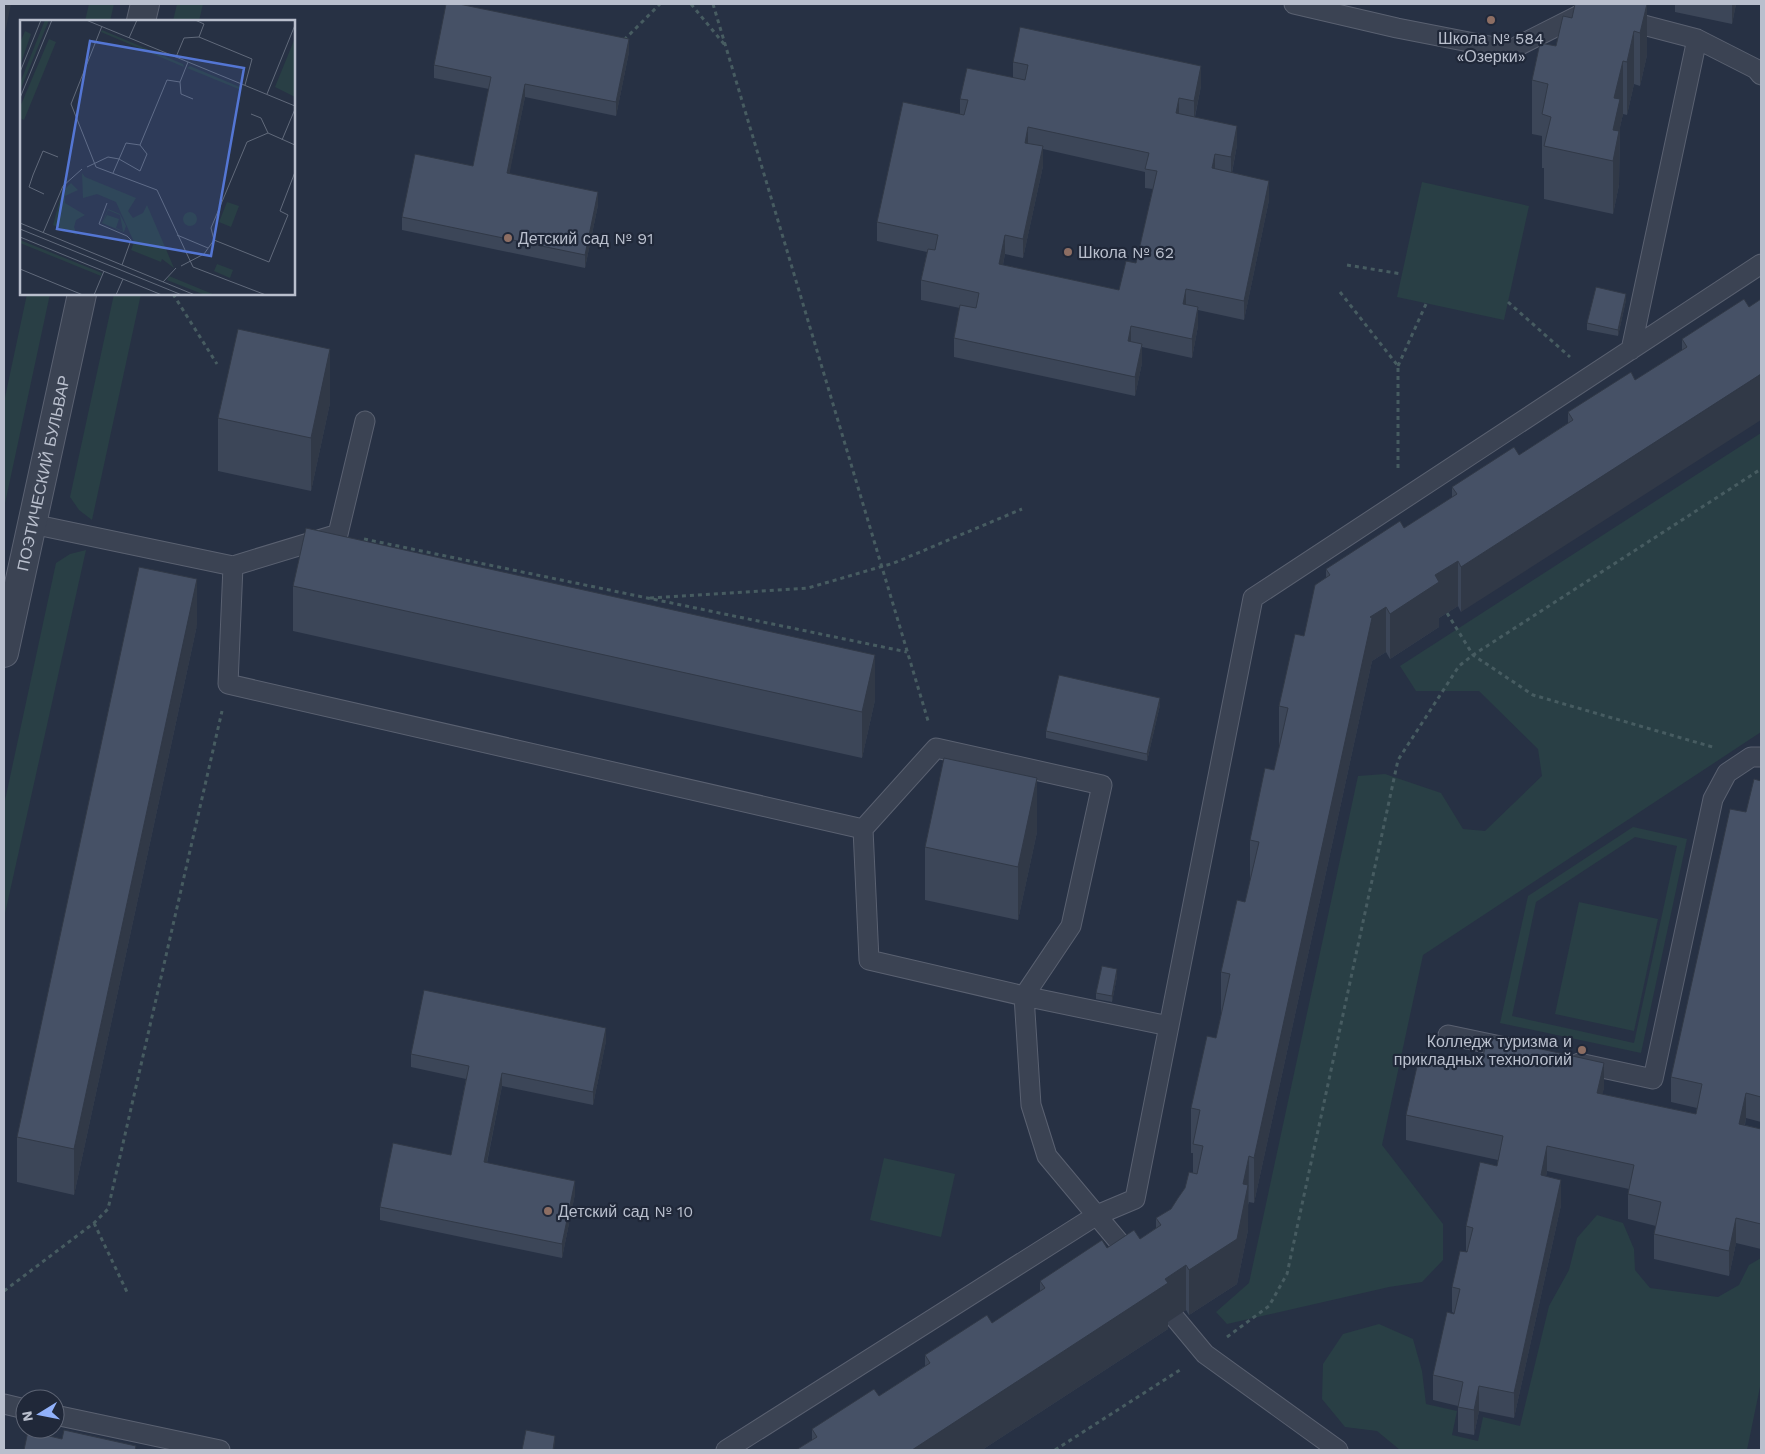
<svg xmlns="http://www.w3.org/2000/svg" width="1765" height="1454" font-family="'Work Sans',sans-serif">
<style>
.green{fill:#293f45;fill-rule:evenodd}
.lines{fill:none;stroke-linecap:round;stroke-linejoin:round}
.lane-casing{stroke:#5a6171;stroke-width:21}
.street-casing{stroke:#5a6171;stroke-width:30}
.path{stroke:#475c61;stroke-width:3;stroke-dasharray:4 4;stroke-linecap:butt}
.lane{stroke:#3b4353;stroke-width:19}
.street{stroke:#3b4353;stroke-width:28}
.wall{fill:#3c4658;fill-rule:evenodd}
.shaded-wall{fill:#313947}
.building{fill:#465166;stroke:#313947;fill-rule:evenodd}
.education-dot{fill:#8d6e63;stroke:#202839;stroke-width:2}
.labels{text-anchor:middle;stroke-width:4.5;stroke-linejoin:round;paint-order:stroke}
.poi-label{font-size:16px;fill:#b9bfcd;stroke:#202839;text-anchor:start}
.street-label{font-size:16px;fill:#b9bfcd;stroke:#202839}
.inset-road{fill:none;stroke:#616a7b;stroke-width:1}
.view{fill:#5476d4;fill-opacity:0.15;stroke:#5476d4;stroke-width:2.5}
.inset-edge{fill:none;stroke:#b9bfcd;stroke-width:2.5}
</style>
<rect width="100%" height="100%" fill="#273144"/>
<!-- green -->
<path class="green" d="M 89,4 L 114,4 L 110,21 L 85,21 Z
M 177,4 L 203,4 L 199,21 L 173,21 Z
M 1422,182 L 1529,206 L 1504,320 L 1397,297 Z
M 27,294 L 50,294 L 4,508 L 4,402 Z
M 114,294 L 141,294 L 92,520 L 79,510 L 70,497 Z
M 1761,433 L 1761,732 L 1423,955 L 1382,1145 L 1443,1224 L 1443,1260 L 1422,1282 L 1389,1287 L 1227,1324 L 1216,1312 L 1249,1283 L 1358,776 L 1385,774 L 1441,793 L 1463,829 L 1485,831 L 1542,776 L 1538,749 L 1479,691 L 1416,691 L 1400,666 Z
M 86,550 L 4,918 L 4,805 L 56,563 L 70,554 Z
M 1633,827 L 1687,839 L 1641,1053 L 1500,1023 L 1528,896 ZM 1635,837 L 1677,846 L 1634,1043 L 1512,1016 L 1536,902 Z
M 1579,902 L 1658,919 L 1634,1031 L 1555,1014 Z
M 884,1158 L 955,1174 L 941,1237 L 870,1220 Z
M 1597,1215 L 1623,1223 L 1634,1249 L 1635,1270 L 1650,1288 L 1718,1297 L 1739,1285 L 1749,1265 L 1761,1258 L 1761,1382 L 1747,1450 L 1400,1450 L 1377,1431 L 1345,1427 L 1322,1399 L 1323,1364 L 1343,1334 L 1379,1324 L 1413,1339 L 1422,1371 L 1426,1404 L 1457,1411 L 1452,1435 L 1478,1441 L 1483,1417 L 1520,1426 L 1549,1306 L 1569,1270 L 1577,1238 Z"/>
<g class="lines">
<defs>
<path id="lane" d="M 1294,4 L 1397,28 L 1510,50 L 1601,4
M 1620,4 L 1632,22 L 1697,39 L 1756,69 L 1761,75
M 1631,350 L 1697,39
M 32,524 L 233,566 L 228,684 L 863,829 L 869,960 L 1024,996 L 1169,1026
M 233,566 L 338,534 L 365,421
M 863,829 L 936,748 L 1102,785 L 1071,926 L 1024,996 L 1031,1105 L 1047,1156 L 1134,1260
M 1448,1035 L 1510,1048
M 1579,1063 L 1653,1079 L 1713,799 L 1727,773 L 1751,757 L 1761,757
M 1175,1318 L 1205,1354 L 1338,1450
M 4,1404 L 25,1409
M 55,1415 L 220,1450
M 726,1450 L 1097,1215 L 1135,1199 L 1253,598 L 1761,264"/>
<g id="street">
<path d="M 141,21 L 145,4"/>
<path id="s1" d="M 4,653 L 82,294"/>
</g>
</defs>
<!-- lane casing -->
<use href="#lane" class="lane-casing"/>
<!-- street casing -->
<use href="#street" class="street-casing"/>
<!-- path -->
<path class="path" d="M 691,4 L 724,44
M 713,4 L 929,724
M 624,40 L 660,4
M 1347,265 L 1402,274
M 1340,292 L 1398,366 L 1398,471
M 173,294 L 217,364
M 1508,302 L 1570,357
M 1398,366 L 1426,304
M 364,539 L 907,652
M 650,598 L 808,588 L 894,563 L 1022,509
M 1447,613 L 1473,655 L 1533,695 L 1716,748
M 94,1223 L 127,1292
M 4,1291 L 94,1223 L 108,1209 L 222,711
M 1227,1337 L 1269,1306 L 1287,1274 L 1398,760 L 1459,666 L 1473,655 L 1761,469
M 1055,1450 L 1183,1368"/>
<!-- lane -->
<use href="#lane" class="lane"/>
<!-- street -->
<use href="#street" class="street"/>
</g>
<!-- wall -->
<path class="wall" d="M 1647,4 L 1647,55 L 1640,86 L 1634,84 L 1627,115 L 1623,114 L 1620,127 L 1619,185 L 1613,214 L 1544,199 L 1544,168 L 1542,168 L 1542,136 L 1532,134 L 1532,80 L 1556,46 L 1572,18 Z
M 1675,4 L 1736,4 L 1732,24 L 1675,12 Z
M 629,52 L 616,116 L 525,97 L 509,174 L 598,205 L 585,268 L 402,230 L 402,217 L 473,166 L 489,89 L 434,78 L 434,65 Z
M 1013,62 L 1201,86 L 1195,117 L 1237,145 L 1232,173 L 1269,200 L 1244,320 L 1198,310 L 1198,326 L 1192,358 L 1142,347 L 1142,363 L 1135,396 L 954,357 L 954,338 L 960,308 L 921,300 L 921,280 L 927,252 L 877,241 L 877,222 L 960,114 L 960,99 L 1013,78 ZM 1043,149 L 1145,172 L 1145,188 L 1153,189 L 1136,263 L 1119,290 L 1003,265 L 1005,254 L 1023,258 L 1043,166 Z
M 1744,299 L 1461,612 L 1458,606 L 1439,618 L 1439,627 L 1390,659 L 1386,652 L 1372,661 L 1254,1203 L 1249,1202 L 1248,1205 L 1248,1230 L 1237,1284 L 1189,1315 L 1186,1310 L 1168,1322 L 1168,1329 L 982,1450 L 796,1450 L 812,1440 L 812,1429 L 879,1396 L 925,1366 L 925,1355 L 992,1323 L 1040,1292 L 1040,1281 L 1107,1248 L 1140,1239 L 1156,1228 L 1156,1218 L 1171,1209 L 1185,1188 L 1193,1173 L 1193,1153 L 1191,1153 L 1191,1108 L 1216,1038 L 1221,1016 L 1221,972 L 1245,902 L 1250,882 L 1250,840 L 1274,770 L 1279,748 L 1279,706 L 1304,636 L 1326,578 L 1326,569 L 1404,528 L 1452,498 L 1452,487 L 1519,455 L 1568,423 L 1568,412 L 1635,380 L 1682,350 L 1682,339 Z
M 1626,300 L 1618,336 L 1587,330 L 1587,323 Z
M 330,403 L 311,491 L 218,471 L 218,418 Z
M 293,586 L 875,700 L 862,758 L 293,631 Z
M 197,625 L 74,1195 L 17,1182 L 17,1137 Z
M 1160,705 L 1147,761 L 1046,738 L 1046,731 Z
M 1761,781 L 1761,1122 L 1746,1118 L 1745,1125 L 1761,1129 L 1761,1249 L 1736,1243 L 1729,1276 L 1654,1259 L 1654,1234 L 1656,1226 L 1628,1219 L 1628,1194 L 1629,1189 L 1547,1171 L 1546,1177 L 1561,1205 L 1514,1418 L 1479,1411 L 1474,1435 L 1458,1432 L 1458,1406 L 1433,1400 L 1433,1375 L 1454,1314 L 1454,1313 L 1452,1312 L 1452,1287 L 1468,1251 L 1466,1251 L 1466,1226 L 1497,1166 L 1498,1160 L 1406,1140 L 1406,1115 L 1481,1067 L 1604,1088 L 1602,1094 L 1696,1114 L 1697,1108 L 1671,1102 L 1671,1077 L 1746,812 Z
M 1037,832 L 1018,920 L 925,900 L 925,847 Z
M 1117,976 L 1112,1002 L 1096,999 L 1096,993 Z
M 606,1041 L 593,1105 L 502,1086 L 487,1163 L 575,1194 L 562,1258 L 380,1220 L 380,1207 L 451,1155 L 466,1079 L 411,1067 L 411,1054 Z"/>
<!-- shaded-wall -->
<path class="shaded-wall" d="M 4,4 L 11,4 L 4,38 Z
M 1647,4 L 1647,55 L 1640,86 L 1640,33 Z
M 1732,4 L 1736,4 L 1732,24 Z
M 1634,31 L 1634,84 L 1627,115 L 1627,62 Z
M 629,39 L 629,52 L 616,116 L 616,102 Z
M 1623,61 L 1623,114 L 1620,127 L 1619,185 L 1613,214 L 1613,130 L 1614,98 Z
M 1201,66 L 1201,86 L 1194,120 L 1194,101 Z
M 525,84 L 525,97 L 507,186 L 507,173 Z
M 1179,98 L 1179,117 L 1176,113 Z
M 1237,126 L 1237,145 L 1231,176 L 1231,157 Z
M 1028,127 L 1028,146 L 1025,143 Z
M 1043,146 L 1043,166 L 1023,258 L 1023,239 Z
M 1215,154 L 1215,173 L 1212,168 Z
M 1269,181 L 1269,200 L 1244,320 L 1244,301 Z
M 598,192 L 598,205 L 585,268 L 585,255 Z
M 1005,235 L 1005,254 L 999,283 L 999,264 Z
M 1186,289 L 1186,308 L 1183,304 Z
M 1626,294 L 1626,300 L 1618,336 L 1618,330 Z
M 1198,307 L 1198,326 L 1192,358 L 1192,339 Z
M 1131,326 L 1131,345 L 1128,341 Z
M 1142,344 L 1142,363 L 1135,396 L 1135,377 Z
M 330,349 L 330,403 L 311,491 L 311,438 Z
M 1761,374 L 1761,420 L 1461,612 L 1461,567 Z
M 1458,561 L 1458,606 L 1439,618 L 1439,627 L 1390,659 L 1390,614 L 1435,575 Z
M 197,579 L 197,625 L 74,1195 L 74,1149 Z
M 1386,607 L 1386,652 L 1372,661 L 1254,1203 L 1254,1158 L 1370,617 Z
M 875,655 L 875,700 L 862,758 L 862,712 Z
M 1160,698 L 1160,705 L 1147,761 L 1147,754 Z
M 1037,778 L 1037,832 L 1018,920 L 1018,867 Z
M 1117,969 L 1117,976 L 1112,1002 L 1112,996 Z
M 606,1028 L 606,1041 L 593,1105 L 593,1092 Z
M 1604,1063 L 1604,1088 L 1597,1117 L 1597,1093 Z
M 502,1073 L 502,1086 L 484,1176 L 484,1162 Z
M 1746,1093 L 1746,1118 L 1739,1149 L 1739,1124 Z
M 1547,1146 L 1547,1171 L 1541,1200 L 1541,1175 Z
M 1249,1156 L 1248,1230 L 1237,1284 L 1189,1315 L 1189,1270 L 1243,1184 Z
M 1561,1180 L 1561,1205 L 1514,1418 L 1514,1393 Z
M 575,1181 L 575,1194 L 562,1258 L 562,1244 Z
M 1736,1218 L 1736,1243 L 1729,1276 L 1729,1251 Z
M 1186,1265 L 1186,1310 L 1168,1322 L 1168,1329 L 982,1450 L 912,1450 Z
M 1479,1386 L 1479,1411 L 1474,1435 L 1474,1410 Z
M 555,1436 L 555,1443 L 554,1450 L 553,1450 Z"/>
<!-- building -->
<path class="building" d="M 446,4 L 459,4 L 629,39 L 616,102 L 525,84 L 507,173 L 598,192 L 585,255 L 402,217 L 415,154 L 473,166 L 491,77 L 434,65 Z
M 1575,4 L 1647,4 L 1640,33 L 1634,31 L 1627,62 L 1623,61 L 1614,98 L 1620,99 L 1613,130 L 1619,131 L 1613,161 L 1544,146 L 1551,117 L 1542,114 L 1548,84 L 1532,80 L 1540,43 L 1556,46 L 1563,16 L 1572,18 Z
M 1020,27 L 1201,66 L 1194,101 L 1179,98 L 1176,113 L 1237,126 L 1231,157 L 1215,154 L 1212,168 L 1269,181 L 1244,301 L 1186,289 L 1183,304 L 1198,307 L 1192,339 L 1131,326 L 1128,341 L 1142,344 L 1135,377 L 954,338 L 960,305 L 976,308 L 979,293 L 921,280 L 928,249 L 935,250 L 938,235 L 877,222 L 903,102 L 964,115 L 968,100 L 960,99 L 967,68 L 1025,80 L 1028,65 L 1013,62 ZM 1028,127 L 1149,153 L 1145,169 L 1157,171 L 1136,263 L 1126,261 L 1119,290 L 999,264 L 1005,235 L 1023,239 L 1043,146 L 1025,143 Z
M 1596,287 L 1626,294 L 1618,330 L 1587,323 Z
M 1744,299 L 1749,307 L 1761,299 L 1761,374 L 1461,567 L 1458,561 L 1435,575 L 1439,582 L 1390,614 L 1386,607 L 1370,617 L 1372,618 L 1254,1158 L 1249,1156 L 1243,1184 L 1248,1185 L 1237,1239 L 1189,1270 L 1186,1265 L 1165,1279 L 1168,1283 L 912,1450 L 796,1450 L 817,1437 L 812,1429 L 874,1389 L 879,1396 L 930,1363 L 925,1355 L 987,1315 L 992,1323 L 1045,1288 L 1040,1281 L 1102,1240 L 1107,1248 L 1134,1230 L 1140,1239 L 1161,1225 L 1156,1218 L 1171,1209 L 1178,1198 L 1185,1188 L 1189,1172 L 1197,1174 L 1203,1146 L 1193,1144 L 1200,1110 L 1191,1108 L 1207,1036 L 1216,1038 L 1230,974 L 1221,972 L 1237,900 L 1245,902 L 1259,842 L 1250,840 L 1265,768 L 1274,770 L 1288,708 L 1279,706 L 1295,634 L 1304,636 L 1315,585 L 1330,575 L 1326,569 L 1400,521 L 1404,528 L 1457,494 L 1452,487 L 1514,447 L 1519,455 L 1573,420 L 1568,412 L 1631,372 L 1635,380 L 1687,347 L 1682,339 Z
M 238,329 L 330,349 L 311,438 L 218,418 Z
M 306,528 L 875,655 L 862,712 L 293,586 Z
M 139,567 L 197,579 L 74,1149 L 17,1137 Z
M 1059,675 L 1160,698 L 1147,754 L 1046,731 Z
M 944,758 L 1037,778 L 1018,867 L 925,847 Z
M 1754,779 L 1761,781 L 1761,1097 L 1746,1093 L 1739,1124 L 1761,1129 L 1761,1224 L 1736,1218 L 1729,1251 L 1654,1234 L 1661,1202 L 1628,1194 L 1634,1165 L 1547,1146 L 1541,1175 L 1561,1180 L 1514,1393 L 1479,1386 L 1474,1410 L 1458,1407 L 1463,1382 L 1433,1375 L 1447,1312 L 1454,1314 L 1460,1289 L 1452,1287 L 1460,1251 L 1467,1252 L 1473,1228 L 1466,1226 L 1480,1162 L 1497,1166 L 1503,1136 L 1406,1115 L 1420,1053 L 1481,1067 L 1487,1037 L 1604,1063 L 1597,1093 L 1696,1114 L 1702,1084 L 1671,1077 L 1730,809 L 1746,812 Z
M 1102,966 L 1117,969 L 1112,996 L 1096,993 Z
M 424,990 L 606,1028 L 593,1092 L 502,1073 L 484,1162 L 575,1181 L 562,1244 L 380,1207 L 393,1143 L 451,1155 L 469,1066 L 411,1054 Z
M 64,1430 L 136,1446 L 135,1450 L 24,1450 L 28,1431 L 62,1439 Z
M 526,1430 L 555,1436 L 553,1450 L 522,1450 Z"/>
<!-- markers -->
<g class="education-dot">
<circle cx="1491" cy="20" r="5"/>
<circle cx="508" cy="238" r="5"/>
<circle cx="1068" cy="252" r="5"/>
<circle cx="1582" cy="1050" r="5"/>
<circle cx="548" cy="1211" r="5"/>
</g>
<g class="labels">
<!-- poi labels -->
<g class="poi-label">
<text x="1491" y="44" text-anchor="middle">Школа № 584<tspan x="1491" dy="18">«Озерки»</tspan></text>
<text x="518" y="244">Детский сад № 91</text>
<text x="1078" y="258">Школа № 62</text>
<text x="1572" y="1047" text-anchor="end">Колледж туризма и<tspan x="1572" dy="18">прикладных технологий</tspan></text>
<text x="558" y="1217">Детский сад № 10</text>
</g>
<!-- street labels -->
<g class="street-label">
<text dy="6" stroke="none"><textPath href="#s1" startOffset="184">ПОЭТИЧЕСКИЙ БУЛЬВАР</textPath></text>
</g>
</g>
<!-- overview -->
<g transform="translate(20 20)">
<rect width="275" height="275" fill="#273144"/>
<path d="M 25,0 L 29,0 L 0,71 L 0,63 ZM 82,10 L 163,44 L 164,47 L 81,12 ZM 5,11 L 11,14 L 0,46 L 0,23 ZM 275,18 L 274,61 L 275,77 L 255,67 ZM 29,19 L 36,22 L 4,100 L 0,98 L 0,87 ZM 170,46 L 222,68 L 221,70 L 167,48 ZM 62,153 L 65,157 L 116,178 L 108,191 L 113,198 L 123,193 L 127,185 L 154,248 L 142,239 L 141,242 L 111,230 L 114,222 L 96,182 L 77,174 L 63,178 ZM 51,163 L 58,170 L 45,176 L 45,183 L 65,195 L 56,200 L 54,207 L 57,215 L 33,205 L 42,172 ZM 207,182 L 219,186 L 211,207 L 199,202 ZM 88,189 L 100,194 L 106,206 L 104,212 L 82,203 ZM 88,190 L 100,195 L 103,211 L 96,208 L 99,199 L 87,195 L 83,203 ZM163 199a7 7 0 1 1 14 0a7 7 0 1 1-14 0ZM 0,220 L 82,253 L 81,256 L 0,223 ZM 197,244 L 213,250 L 210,258 L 194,251 ZM 149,256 L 195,275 L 185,275 L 147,260 Z" fill="#293f45" fill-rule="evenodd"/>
<path class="inset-road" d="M 66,0 L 275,86M 175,0 L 184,4 L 179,17 L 232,39 L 225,65M 82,6 L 51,84 L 76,147 L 137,170 L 173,247 L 246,275M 109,18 L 117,0M 156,37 L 164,18 L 179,17M 0,52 L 21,0M 160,62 L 161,74 L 173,79M 247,74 L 275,5M 0,78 L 32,0M 231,94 L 241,98 L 248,113 L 275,125M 262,120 L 275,89M 67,147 L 88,137 L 99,139 L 120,151 L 127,134 L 120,125M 93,153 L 106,123 L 120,125 L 147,60 L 160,62 L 168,42M 24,174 L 9,167 L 13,155 L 23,131 L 38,137M 87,183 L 79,204 L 107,216 L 111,220 L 102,245M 0,203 L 175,275M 0,209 L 162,275M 23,213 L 43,166 L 62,149M 157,215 L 188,228M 0,217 L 142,275M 194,220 L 191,208 L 227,122 L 248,113M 161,246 L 184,234 L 194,220 L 249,242 L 268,195 L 260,191 L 275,152M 0,249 L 63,275M 143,262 L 156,248M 74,275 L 84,251M 96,275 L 103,259"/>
<path class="view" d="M 70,21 L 224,48 L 191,236 L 37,209 Z"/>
<rect width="275" height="275" class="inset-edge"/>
</g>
<!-- border -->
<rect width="1765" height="1454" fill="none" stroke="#b9bfcd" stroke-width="10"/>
<!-- north arrow -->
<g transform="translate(40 1414) rotate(260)"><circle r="24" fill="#202839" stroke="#5d6474"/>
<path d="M0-4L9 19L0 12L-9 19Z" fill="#91b1fa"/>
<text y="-8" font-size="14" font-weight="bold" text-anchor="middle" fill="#b9bfcd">N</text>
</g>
</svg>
